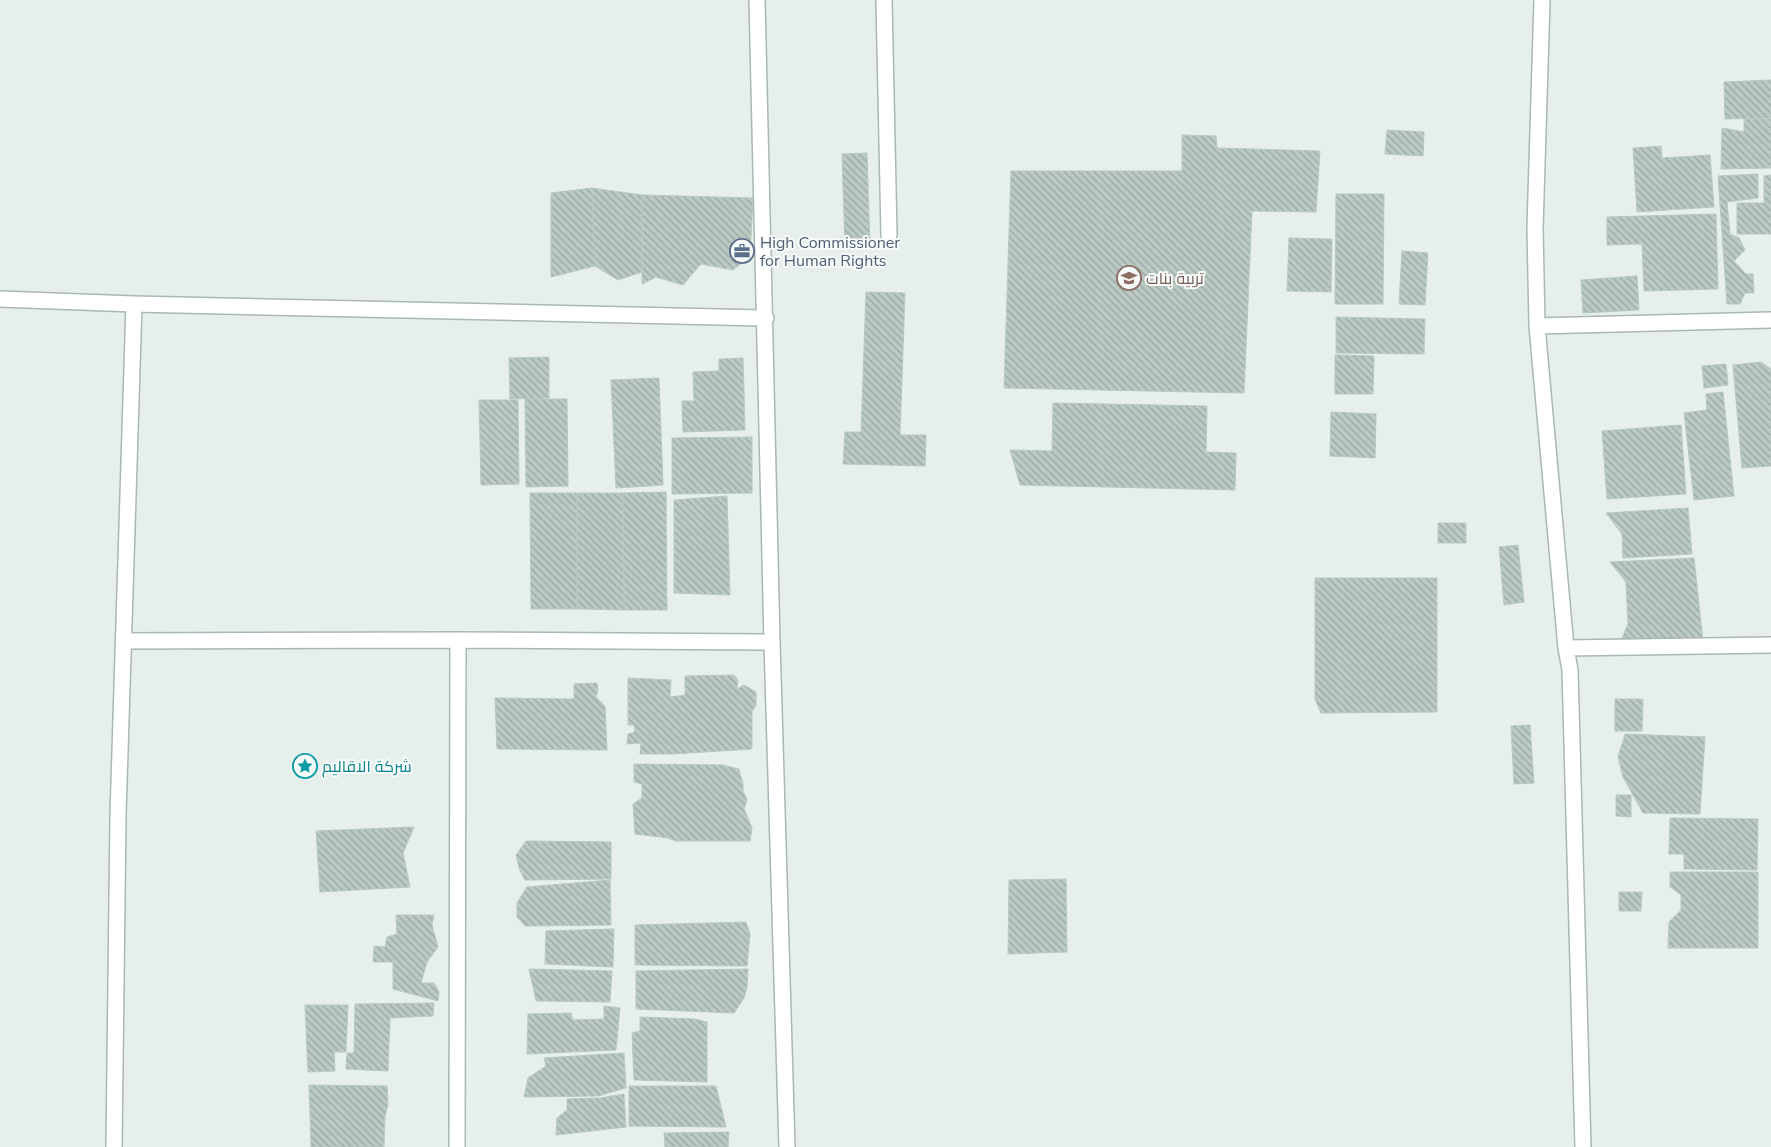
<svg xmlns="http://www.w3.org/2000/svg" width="1771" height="1147" font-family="'Nunito Sans',Cairo,sans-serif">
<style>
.building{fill:url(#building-back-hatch);stroke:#b8c9c2}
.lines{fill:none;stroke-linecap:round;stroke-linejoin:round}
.minor-casing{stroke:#a8b8b2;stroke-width:18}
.minor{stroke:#fff;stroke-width:15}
.labels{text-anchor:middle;stroke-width:4;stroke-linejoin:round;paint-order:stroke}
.service-label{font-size:16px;fill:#4e5e75;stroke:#f7fbf9;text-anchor:start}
.education-label{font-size:16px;fill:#785e54;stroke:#f7fbf9;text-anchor:start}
.culture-label{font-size:16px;fill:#0d838f;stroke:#f7fbf9;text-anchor:start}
</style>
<defs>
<pattern id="building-back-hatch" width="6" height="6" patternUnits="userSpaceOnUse" patternTransform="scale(1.25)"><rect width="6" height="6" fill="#bbcac4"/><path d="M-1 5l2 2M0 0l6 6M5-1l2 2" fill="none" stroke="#98a6a0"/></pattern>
</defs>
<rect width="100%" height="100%" fill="#e6efeb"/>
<!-- building -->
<path class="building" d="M 1771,80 L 1771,118 L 1725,119 L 1724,82 Z
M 1744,119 L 1771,119 L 1771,168 L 1721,169 L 1722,128 L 1744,132 Z
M 1387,130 L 1424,132 L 1423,156 L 1385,154 Z
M 1182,135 L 1216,136 L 1217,148 L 1320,151 L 1316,212 L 1252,211 L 1244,393 L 1004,388 L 1011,171 L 1182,171 Z
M 1661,146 L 1662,158 L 1710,155 L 1714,207 L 1637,212 L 1633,148 Z
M 867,153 L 870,247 L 845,248 L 842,154 Z
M 1758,174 L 1758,198 L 1727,202 L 1730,234 L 1739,238 L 1745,250 L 1734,261 L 1746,274 L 1753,274 L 1754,293 L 1745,293 L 1740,304 L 1727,304 L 1718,176 Z
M 1771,175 L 1771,234 L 1737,234 L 1737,203 L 1764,203 L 1764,176 Z
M 592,188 L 595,266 L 551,277 L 551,193 Z
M 592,188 L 642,195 L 642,272 L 618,280 L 595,266 Z
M 1336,194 L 1384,194 L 1383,304 L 1335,304 Z
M 642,195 L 753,198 L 750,256 L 733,270 L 701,264 L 683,285 L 656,277 L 642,284 Z
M 1716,214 L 1718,289 L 1644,291 L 1642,244 L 1607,245 L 1607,217 Z
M 1289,238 L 1332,239 L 1331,292 L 1287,291 Z
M 1402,251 L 1428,253 L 1425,305 L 1399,304 Z
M 1637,276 L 1639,310 L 1583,313 L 1581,280 Z
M 866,292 L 905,293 L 900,435 L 926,435 L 925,466 L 843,464 L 845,432 L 861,432 Z
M 1336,317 L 1425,319 L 1424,354 L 1336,353 Z
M 1335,355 L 1374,356 L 1373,394 L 1335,394 Z
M 549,357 L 549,398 L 510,399 L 509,358 Z
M 743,358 L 745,430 L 683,432 L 682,401 L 694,401 L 693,372 L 719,371 L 719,359 Z
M 1761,362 L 1771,369 L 1771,466 L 1742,468 L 1733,365 Z
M 1726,364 L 1728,385 L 1704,388 L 1702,366 Z
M 659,378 L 663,485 L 616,488 L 611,380 Z
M 1723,392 L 1734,496 L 1694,500 L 1684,413 L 1707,410 L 1706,394 Z
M 525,399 L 567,399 L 568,486 L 526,487 Z
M 479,400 L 518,400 L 519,484 L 481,485 Z
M 1053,403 L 1207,406 L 1206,452 L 1236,453 L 1235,490 L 1020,485 L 1010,450 L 1052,451 Z
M 1331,412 L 1376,414 L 1375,458 L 1330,456 Z
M 1681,425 L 1686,494 L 1607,499 L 1602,431 Z
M 752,437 L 752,493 L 672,494 L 672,438 Z
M 666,492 L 667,610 L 624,610 L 623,493 Z
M 530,493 L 577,493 L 577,609 L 531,609 Z
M 577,493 L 623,493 L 624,610 L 577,609 Z
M 727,496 L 730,595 L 674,593 L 674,500 Z
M 1688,508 L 1692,554 L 1623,558 L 1622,534 L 1606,513 Z
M 1438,523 L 1466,523 L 1466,543 L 1438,543 Z
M 1518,545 L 1524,602 L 1504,605 L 1499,547 Z
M 1694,558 L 1703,641 L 1619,645 L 1628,624 L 1626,582 L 1610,562 Z
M 1315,578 L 1437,578 L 1437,712 L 1321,713 L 1315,699 Z
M 734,675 L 738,680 L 737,689 L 744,685 L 756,692 L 756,706 L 752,711 L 752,749 L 673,754 L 640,754 L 641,743 L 627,744 L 628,734 L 635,732 L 634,725 L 628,725 L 628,678 L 671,680 L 670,697 L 685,695 L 685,676 Z
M 597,683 L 598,690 L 596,697 L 605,706 L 607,750 L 497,749 L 495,698 L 574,699 L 574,684 Z
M 1615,699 L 1643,699 L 1642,731 L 1615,731 Z
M 1530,725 L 1534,783 L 1514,784 L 1511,726 Z
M 1625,734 L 1705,737 L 1700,814 L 1643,813 L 1623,777 L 1618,757 Z
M 634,764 L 723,765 L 739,769 L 743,784 L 743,791 L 747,800 L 744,809 L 752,828 L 750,841 L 676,841 L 668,838 L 635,834 L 633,804 L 642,798 L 642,784 L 634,782 Z
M 1616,795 L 1631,795 L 1631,817 L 1616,816 Z
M 1670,818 L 1758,819 L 1757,870 L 1684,869 L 1684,854 L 1669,854 Z
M 414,827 L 403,853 L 410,887 L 320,892 L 316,831 Z
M 526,841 L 611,842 L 611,879 L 525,880 L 519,868 L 516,855 Z
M 1670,872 L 1758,872 L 1758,948 L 1668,948 L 1669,922 L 1681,910 L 1681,895 L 1670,887 Z
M 1066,879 L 1067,952 L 1008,954 L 1009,880 Z
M 610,880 L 611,925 L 525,926 L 517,917 L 517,903 L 527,887 Z
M 1619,892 L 1642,892 L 1641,911 L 1619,911 Z
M 396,915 L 434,915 L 432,925 L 438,947 L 427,962 L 421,983 L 434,983 L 439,992 L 438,1001 L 393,989 L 393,962 L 373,962 L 374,946 L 385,947 L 387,937 L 397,934 Z
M 746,922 L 750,934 L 747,966 L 635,965 L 635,925 Z
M 614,929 L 613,967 L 545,964 L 546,931 Z
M 529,969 L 612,971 L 610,1002 L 536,1001 Z
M 748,969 L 747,987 L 744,998 L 734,1013 L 636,1009 L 636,971 Z
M 434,1003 L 433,1016 L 390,1018 L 388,1071 L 346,1069 L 347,1053 L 354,1053 L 355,1004 Z
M 305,1005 L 348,1005 L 346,1052 L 334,1052 L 335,1071 L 308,1072 Z
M 604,1006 L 620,1008 L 616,1050 L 527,1054 L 528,1014 L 571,1013 L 573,1020 L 604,1019 Z
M 640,1017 L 695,1019 L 707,1022 L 707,1082 L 634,1080 L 632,1033 L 640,1031 Z
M 624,1053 L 626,1088 L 598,1096 L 524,1097 L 528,1078 L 546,1066 L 544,1058 Z
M 309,1085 L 387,1086 L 388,1105 L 385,1116 L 384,1147 L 311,1147 Z
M 629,1086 L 716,1086 L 726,1127 L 629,1126 Z
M 624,1094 L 626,1127 L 556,1135 L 557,1118 L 567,1110 L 567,1099 L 600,1098 Z
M 729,1132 L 728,1147 L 665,1147 L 664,1133 Z"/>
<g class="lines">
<defs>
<path id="minor" d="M 757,0 L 772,642 L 787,1147
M 884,0 L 889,235
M 1542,0 L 1535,228 L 1537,326 L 1566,648 L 1570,670 L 1583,1147
M 0,299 L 134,304 L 766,318
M 1537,326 L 1771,320
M 124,641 L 458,640 L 772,642
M 1566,648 L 1771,645
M 114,1147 L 118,815 L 134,304
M 457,1147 L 458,640"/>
</defs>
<!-- minor casing -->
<use href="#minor" class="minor-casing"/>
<!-- minor -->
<use href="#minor" class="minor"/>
</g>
<!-- icons -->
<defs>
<symbol id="office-ring" viewBox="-11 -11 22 22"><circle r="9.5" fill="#f7fbf9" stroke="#5c6f8a" stroke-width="1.5"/><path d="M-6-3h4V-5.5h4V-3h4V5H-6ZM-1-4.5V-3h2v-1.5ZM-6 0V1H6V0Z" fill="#5c6f8a"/></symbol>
<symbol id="university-ring" viewBox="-11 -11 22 22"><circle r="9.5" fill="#f7fbf9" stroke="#8d6e63" stroke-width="1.5"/><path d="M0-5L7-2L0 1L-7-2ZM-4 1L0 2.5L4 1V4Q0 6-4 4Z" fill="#8d6e63"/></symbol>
<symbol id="sight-ring" viewBox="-11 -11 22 22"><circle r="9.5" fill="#f7fbf9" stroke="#0f9aa8" stroke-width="1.5"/><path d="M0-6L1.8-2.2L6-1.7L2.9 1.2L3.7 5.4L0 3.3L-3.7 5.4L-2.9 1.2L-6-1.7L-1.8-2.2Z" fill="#0f9aa8"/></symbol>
</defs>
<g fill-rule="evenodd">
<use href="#office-ring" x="728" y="237" width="28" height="28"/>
<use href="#university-ring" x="1115" y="264" width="28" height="28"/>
<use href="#sight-ring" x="291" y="752" width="28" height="28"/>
</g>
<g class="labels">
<!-- service labels -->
<g class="service-label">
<text x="760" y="248">High Commissioner<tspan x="760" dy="18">for Human Rights</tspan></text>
</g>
<!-- education labels -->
<g class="education-label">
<text x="1146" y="284">تربية بنات</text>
</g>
<!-- culture labels -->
<g class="culture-label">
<text x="322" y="772">شركة الاقاليم</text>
</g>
</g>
</svg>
